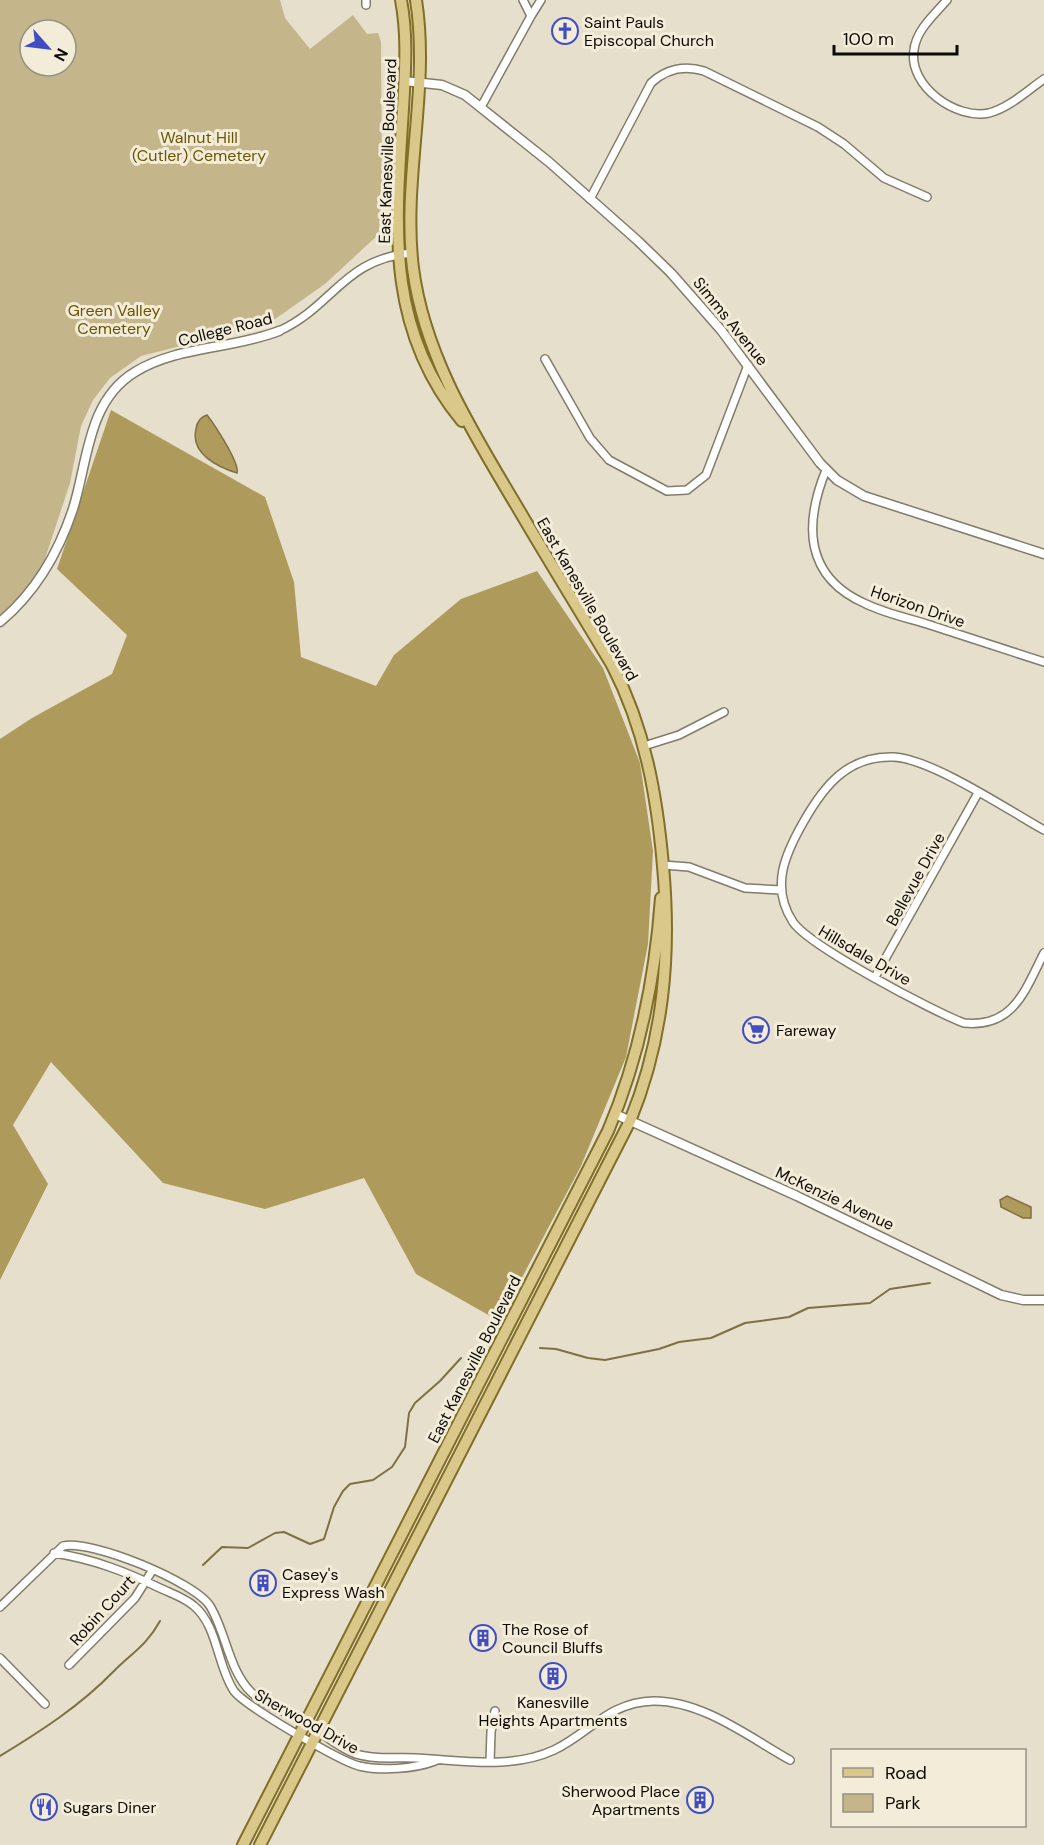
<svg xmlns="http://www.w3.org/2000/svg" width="1044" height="1845" font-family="'DM Sans',sans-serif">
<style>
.green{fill:#c4b68a;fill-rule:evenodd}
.forest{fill:#ae9b5b}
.water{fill:#af9b5c;stroke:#7e7042;stroke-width:1.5}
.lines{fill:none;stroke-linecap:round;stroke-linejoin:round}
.stream{stroke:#7e7042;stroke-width:2}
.minor-casing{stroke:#817c6b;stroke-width:10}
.tertiary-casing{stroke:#817c6b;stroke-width:11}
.primary-casing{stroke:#816e28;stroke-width:14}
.minor{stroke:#fff;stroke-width:7}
.tertiary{stroke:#fff;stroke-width:8}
.primary{stroke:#d9c889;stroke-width:10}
.labels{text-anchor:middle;stroke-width:6;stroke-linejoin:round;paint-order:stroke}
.poi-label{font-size:16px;fill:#0d0b06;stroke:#f2ecd9;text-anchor:start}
.park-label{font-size:16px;fill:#6a5602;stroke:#f2ecd9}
.street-label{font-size:16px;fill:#0d0b06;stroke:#f2ecd9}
</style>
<rect width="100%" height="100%" fill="#e5dfcc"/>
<!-- green -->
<path class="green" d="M 0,0 L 280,0 L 285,18 L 310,49 L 353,15 L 367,34 L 378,33 L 381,42 L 382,184 L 379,234 L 325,284 L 268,324 L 141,356 L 110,378 L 93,400 L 81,426 L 70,483 L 36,586 L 0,616 ZM 30,30 L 66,30 L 66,66 L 30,66 Z"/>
<!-- forest -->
<path class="forest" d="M 111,410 L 265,497 L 294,582 L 301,657 L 376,686 L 394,655 L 461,599 L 537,571 L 603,668 L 640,763 L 653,851 L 648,944 L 626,1057 L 581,1166 L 499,1321 L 416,1274 L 364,1178 L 265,1209 L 163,1183 L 51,1062 L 13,1125 L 48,1184 L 0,1280 L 0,739 L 32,718 L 112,674 L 127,635 L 57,569 Z"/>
<!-- water -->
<path class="water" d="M 207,415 C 214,424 240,463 237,473 C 218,467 190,454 196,429 C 197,422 200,417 207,415 Z
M 1007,1196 L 1031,1207 L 1031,1218 L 1023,1218 L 1001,1207 L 1000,1200 Z"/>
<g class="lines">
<!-- stream -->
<path class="stream" d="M 540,1348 L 556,1349 L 588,1358 L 605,1360 L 659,1349 L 679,1342 L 711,1338 L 745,1323 L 789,1317 L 808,1308 L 870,1303 L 890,1289 L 930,1283
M 203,1565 L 222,1547 L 248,1548 L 275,1533 L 284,1532 L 310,1544 L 324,1539 L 334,1507 L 343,1491 L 350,1484 L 373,1480 L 392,1467 L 405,1447 L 409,1413 L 415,1403 L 440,1381 L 461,1358
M 0,1756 C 41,1731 80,1706 114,1671 C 132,1653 147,1645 160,1621"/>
<defs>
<path id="minor" d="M 366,0 L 366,5
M 947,0 C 935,14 916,30 914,50 C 908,86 956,120 989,113 C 1009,108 1028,90 1044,79
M 531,16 L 541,0
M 481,107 L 531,16 L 523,0
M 590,199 L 651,83 C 666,69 685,65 704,71 L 818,127 L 844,144 L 884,178 L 927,197
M 279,331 C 335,305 343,259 412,253
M 545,359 L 590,438 L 609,460 L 667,491 L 687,490 L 706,475 L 748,365
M 826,470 C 804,524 804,577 866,604 C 885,613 907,618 927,624 C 966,637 1005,649 1044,662
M 644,746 L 679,735 L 724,712
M 1044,830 C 1008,810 932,759 894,757 C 848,755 824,786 804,821 C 785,854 770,887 793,922 C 809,946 934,1012 964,1023 C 1014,1028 1025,990 1044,953
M 663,865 L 689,867 L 745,888 L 781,890
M 875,977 L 978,793
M 54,1553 C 94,1559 126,1572 162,1589 C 173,1594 185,1598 194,1606 C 218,1626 217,1666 234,1691 C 245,1706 340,1761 359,1766 C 381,1771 414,1769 435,1761
M 0,1607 L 63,1546 C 91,1539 195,1582 210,1606 C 226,1632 229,1671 251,1692 C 266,1707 289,1712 306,1723 C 323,1733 337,1747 356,1754 C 375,1760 396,1757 415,1758 C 461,1760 511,1770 554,1750 C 590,1733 608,1702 654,1701 C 703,1701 749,1737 790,1760
M 0,1658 L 45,1704
M 69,1665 L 135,1598 L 152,1571
M 490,1762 L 491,1732 L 495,1711"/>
<path id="tertiary" d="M 404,81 L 442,85 L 465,95 L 549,162 L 638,241 L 671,273 L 721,330 L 820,463 L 837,480 L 864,496 L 1044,554
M 0,622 C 36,592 58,554 73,509 C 88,462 87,401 135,372 C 177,346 233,349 279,331
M 615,1114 L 797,1196 L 1001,1295 L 1023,1300 L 1044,1300"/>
<path id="primary" d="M 401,0 C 408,37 405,72 403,109 C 396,222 384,327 462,421
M 243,1845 L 608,1131 C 640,1056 655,979 661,898
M 260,1845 L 630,1121 C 664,1038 671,954 663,866 C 657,796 645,728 612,665 C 580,611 547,558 516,505 C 472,431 424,355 413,268 C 402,179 430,89 416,0"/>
</defs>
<!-- minor casing -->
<use href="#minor" class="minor-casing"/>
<!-- tertiary casing -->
<use href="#tertiary" class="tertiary-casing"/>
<!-- primary casing -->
<use href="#primary" class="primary-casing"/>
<!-- minor -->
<use href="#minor" class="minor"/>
<!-- tertiary -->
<use href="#tertiary" class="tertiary"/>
<!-- primary -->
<use href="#primary" class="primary"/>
</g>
<!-- icons -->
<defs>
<symbol id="church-ring" viewBox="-11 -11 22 22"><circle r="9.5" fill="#f2ecd9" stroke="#414dc2" stroke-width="1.5"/><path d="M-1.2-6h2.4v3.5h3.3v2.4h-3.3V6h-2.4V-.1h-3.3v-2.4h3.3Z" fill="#414dc2"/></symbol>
<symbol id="supermarket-ring" viewBox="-11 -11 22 22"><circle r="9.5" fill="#f2ecd9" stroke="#414dc2" stroke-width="1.5"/><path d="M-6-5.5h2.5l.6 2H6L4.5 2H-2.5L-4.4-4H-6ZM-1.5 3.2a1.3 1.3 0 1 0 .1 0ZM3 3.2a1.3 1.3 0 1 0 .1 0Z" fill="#414dc2"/></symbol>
<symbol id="building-ring" viewBox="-11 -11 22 22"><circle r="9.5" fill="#f2ecd9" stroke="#414dc2" stroke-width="1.5"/><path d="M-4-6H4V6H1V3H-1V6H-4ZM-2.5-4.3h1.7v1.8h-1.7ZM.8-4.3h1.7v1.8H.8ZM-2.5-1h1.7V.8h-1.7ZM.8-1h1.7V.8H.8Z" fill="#414dc2"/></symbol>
<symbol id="restaurant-ring" viewBox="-11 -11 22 22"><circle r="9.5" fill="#f2ecd9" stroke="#414dc2" stroke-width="1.5"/><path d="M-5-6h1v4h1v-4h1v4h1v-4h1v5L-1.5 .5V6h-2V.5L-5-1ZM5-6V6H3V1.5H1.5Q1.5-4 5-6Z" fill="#414dc2"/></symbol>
</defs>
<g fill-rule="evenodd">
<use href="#church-ring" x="550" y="16" width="30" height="30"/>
<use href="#supermarket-ring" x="741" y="1015" width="30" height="30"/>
<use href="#building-ring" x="248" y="1568" width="30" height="30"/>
<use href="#building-ring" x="468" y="1623" width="30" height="30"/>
<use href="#building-ring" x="538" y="1661" width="30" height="30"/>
<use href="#building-ring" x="685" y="1785" width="30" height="30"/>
<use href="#restaurant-ring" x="29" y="1792" width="30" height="30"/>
</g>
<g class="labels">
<!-- poi labels -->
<g class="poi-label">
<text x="584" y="28">Saint Pauls<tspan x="584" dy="18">Episcopal Church</tspan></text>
<text x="776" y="1036">Fareway</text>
<text x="282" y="1580">Casey's<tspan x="282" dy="18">Express Wash</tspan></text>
<text x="502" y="1635">The Rose of<tspan x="502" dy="18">Council Bluffs</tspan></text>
<text x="553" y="1708" text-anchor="middle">Kanesville<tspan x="553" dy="18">Heights Apartments</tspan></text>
<text x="680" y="1797" text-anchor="end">Sherwood Place<tspan x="680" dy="18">Apartments</tspan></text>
<text x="63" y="1813">Sugars Diner</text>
</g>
<!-- park labels -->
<g class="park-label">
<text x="199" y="143">Walnut Hill<tspan x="199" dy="18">(Cutler) Cemetery</tspan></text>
<text x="114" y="316">Green Valley<tspan x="114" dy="18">Cemetery</tspan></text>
</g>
<!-- street labels -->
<g class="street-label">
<text transform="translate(387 151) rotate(-88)" y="6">East Kanesville Boulevard</text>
<text transform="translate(731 321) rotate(51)" y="6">Simms Avenue</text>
<text transform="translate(225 329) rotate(-14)" y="6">College Road</text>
<text transform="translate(588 599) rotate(60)" y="6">East Kanesville Boulevard</text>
<text transform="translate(918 606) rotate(19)" y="6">Horizon Drive</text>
<text transform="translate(915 879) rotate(-61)" y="6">Bellevue Drive</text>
<text transform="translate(865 955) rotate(30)" y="6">Hillsdale Drive</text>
<text transform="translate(835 1198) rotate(25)" y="6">McKenzie Avenue</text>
<text transform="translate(474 1359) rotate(-63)" y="6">East Kanesville Boulevard</text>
<text transform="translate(102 1610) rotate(-48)" y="6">Robin Court</text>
<text transform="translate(307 1721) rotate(29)" y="6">Sherwood Drive</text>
</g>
</g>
<!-- legend -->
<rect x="831" y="1749" width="195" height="78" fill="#f2ecd9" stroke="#969285" stroke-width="1.5"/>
<rect x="843" y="1768" width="30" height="9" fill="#d9c889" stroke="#969285" stroke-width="1.5"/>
<text x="885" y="1779" font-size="18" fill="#0d0b06">Road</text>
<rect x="843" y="1794" width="30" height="18" fill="#c4b68a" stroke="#969285" stroke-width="1.5"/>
<text x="885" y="1809" font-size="18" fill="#0d0b06">Park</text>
<!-- north arrow -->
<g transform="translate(48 48) rotate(118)"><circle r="28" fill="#f2ecd9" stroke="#969285" stroke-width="1.5"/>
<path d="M0-4.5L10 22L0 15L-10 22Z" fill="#414dc2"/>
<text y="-9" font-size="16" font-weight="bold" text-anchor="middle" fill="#0d0b06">N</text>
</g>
<!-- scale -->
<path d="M834 45v9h123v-9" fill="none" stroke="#0d0b06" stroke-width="3"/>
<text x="843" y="45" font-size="18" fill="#0d0b06" stroke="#f2ecd9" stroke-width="4.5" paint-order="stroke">100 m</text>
</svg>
